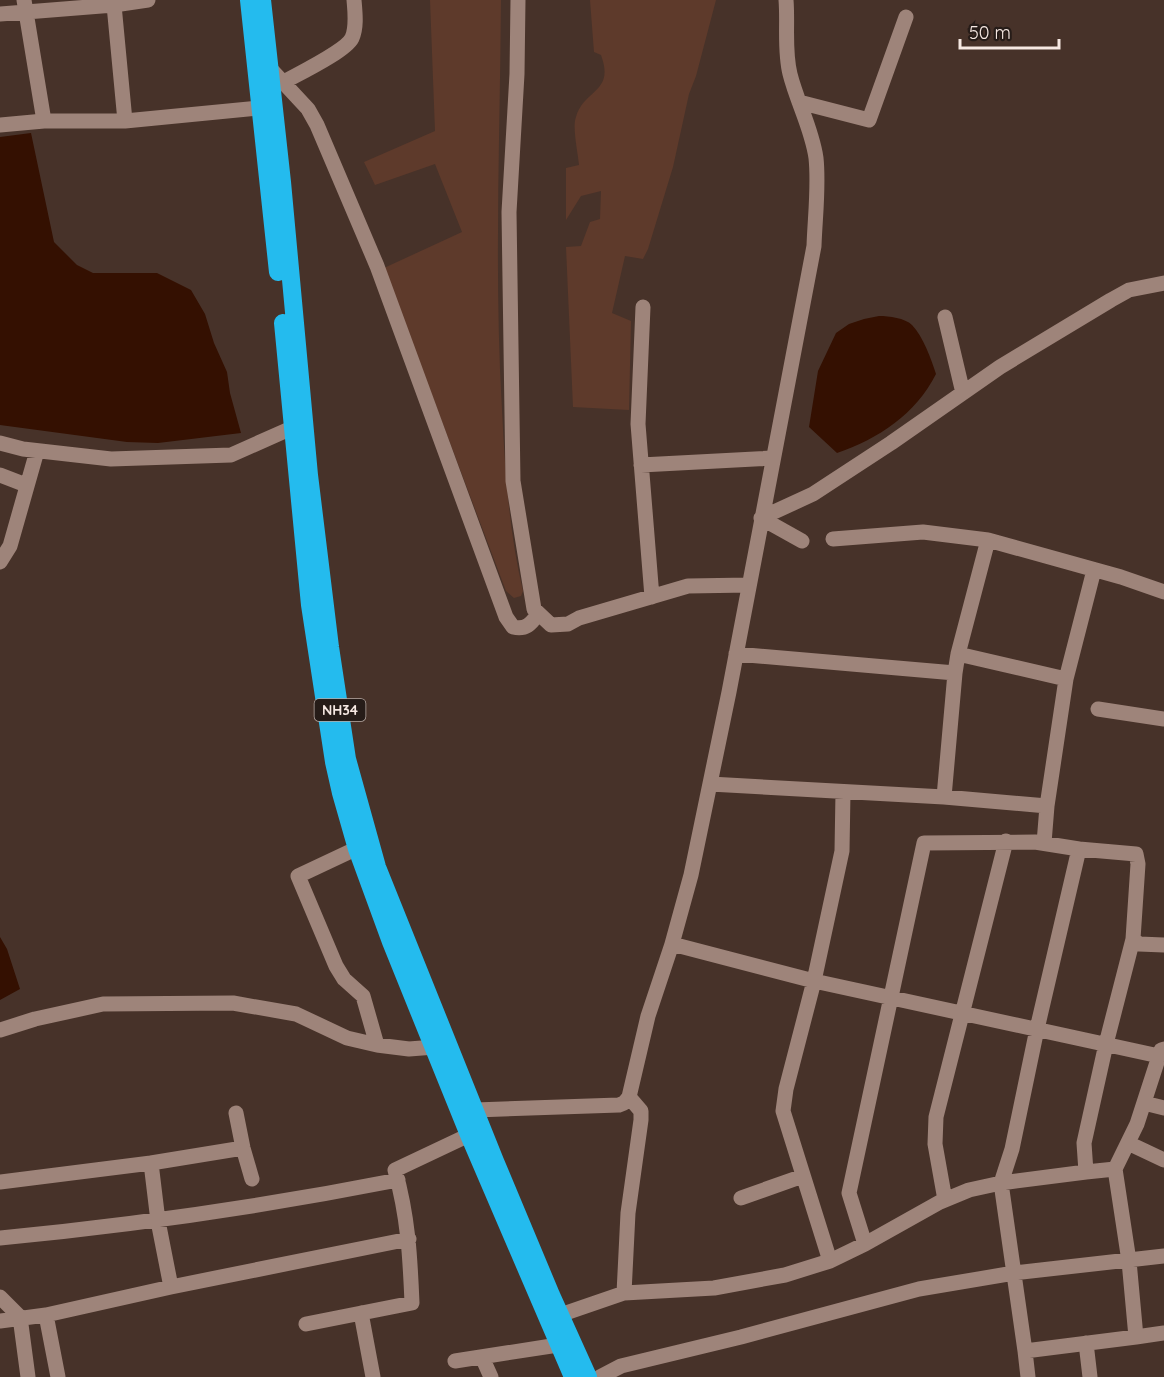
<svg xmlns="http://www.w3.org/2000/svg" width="1164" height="1377" font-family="Quicksand,sans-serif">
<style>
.green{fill:#5e3a2b}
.water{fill:#341001}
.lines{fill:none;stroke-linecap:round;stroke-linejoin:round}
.minor{stroke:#9e847a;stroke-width:15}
.highway{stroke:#24bbee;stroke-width:18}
.labels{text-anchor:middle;stroke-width:4.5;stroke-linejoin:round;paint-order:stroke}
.shield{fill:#261c18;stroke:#b8aba5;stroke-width:1.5}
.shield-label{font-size:14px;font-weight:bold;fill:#f6e8e2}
</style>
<rect width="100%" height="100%" fill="#473229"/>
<!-- green -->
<path class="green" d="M 430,0 L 501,0 C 500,137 494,274 502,410 C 505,471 509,532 523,591 L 521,596 L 514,598 L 506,591 L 384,268 L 462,232 L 435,164 L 375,185 L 364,162 L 435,131 Z
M 590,0 L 716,0 L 696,76 L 689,94 L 673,167 L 648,249 L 643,259 L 625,256 L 612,313 L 631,321 L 629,410 L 573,407 L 566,247 L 581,246 L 590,222 L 600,219 L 601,191 L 581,196 L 566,220 L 566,168 L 579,165 C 578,153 572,127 576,117 C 584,89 615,93 601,55 L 594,52 Z"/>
<!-- water -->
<path class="water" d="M 31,133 L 54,242 L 77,265 L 93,273 L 157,273 L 191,290 L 205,314 L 214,343 L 227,372 L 230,393 L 241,433 L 158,443 L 127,442 L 0,425 L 0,137 Z
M 879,316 C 889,316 905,318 912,325 C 923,336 931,359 936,374 C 916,414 878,439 837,453 L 809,427 L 818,371 L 836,333 L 849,324 L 864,319 Z
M 0,937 L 7,949 L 20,989 L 0,1000 Z"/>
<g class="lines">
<!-- minor -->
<path class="minor" d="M 114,0 L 114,5 L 26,12 L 44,121 L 125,121 L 114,5 L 148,0
M 518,0 L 517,74 L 509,212 L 513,481 L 534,609 L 551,625 L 568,624 L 579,618 L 688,586 L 749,585
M 0,14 L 26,12 L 24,0
M 268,66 L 308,109 L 317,125 L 377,266 L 506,617 L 513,627 C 526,630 531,624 538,614
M 284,82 C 298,74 346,51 352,38 C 357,27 355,12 354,0
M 799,102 L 869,120 L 906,17
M 125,121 L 259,108
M 0,125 L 44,121
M 643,307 L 638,424 L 652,597
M 945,317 L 963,393
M 0,443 L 23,449 L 111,459 L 231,455 L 303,423
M 641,465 L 772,458
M 0,475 L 26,485
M 761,518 L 813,494 L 891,443 L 1000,367 L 1111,300 L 1129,290 L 1164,283
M 761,518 L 802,541
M 833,539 L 923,532 L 988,540 L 958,654
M 988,540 L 1121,577 L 1164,592
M 0,562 L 10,546 L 37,451
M 736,654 L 955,673 L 958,654 L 1066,679 L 1094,570
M 1098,709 L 1164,719
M 710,784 L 944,797 L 1047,806
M 944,797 L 955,673
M 1044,843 L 1047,806 L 1066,679
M 366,844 L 298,876 L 336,966 L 344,979 L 363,996 L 377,1045
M 672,944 L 814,981 L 1159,1056
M 0,1030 L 35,1019 L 103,1004 L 233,1003 L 296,1014 L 347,1038 L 377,1045 L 409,1049 L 435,1047
M 1164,1049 L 1161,1050 L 1137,1124 L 1115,1169 L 1129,1261 L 1136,1337 L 1164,1333
M 1144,1103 L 1164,1108
M 475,1110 L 619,1105 L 624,1103 L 629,1097 L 648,1016 L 672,944 L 691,875 L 729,692 L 814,246 C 815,217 819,186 816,158 C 812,129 797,102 790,74 C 784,50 788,24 786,0
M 236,1113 L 243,1148 L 252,1179
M 1128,1143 L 1164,1160
M 1086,1172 L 1115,1169
M 0,1182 L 151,1163
M 741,1198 L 803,1176
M 945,1200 L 935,1144 L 936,1117 L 1006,841
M 0,1238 C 134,1225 266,1206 398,1180
M 865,1244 L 849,1193 L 924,843 L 1035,842 L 1079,849
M 830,1261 L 783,1111 L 786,1089 L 814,981 L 842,851 L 843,792
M 171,1287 L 158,1221 L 151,1163 L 243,1148
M 624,1293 L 628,1213 L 641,1120 L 641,1111 L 629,1097
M 0,1297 L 20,1317 L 28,1377
M 361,1313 L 373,1377
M 46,1315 L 171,1287 L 409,1239
M 560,1315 L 624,1293 L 714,1288 L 785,1275 L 830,1261 L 865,1244 L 940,1202 L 969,1190 L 1001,1183 L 1086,1172 L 1084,1143 L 1106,1044 L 1133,939
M 0,1321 L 46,1315 L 58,1377
M 306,1324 L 412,1303 C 410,1255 408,1217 395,1170 L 469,1135
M 1136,1337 L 1025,1351 L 1001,1183 L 1012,1149 L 1037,1029 L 1079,849 L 1136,854 L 1138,864 L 1133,939 L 1139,944 L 1164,945
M 1086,1343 L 1090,1377
M 1025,1351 L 1028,1377
M 482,1357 L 491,1377
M 455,1361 L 558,1345
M 600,1377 L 621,1366 L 741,1337 L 919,1289 L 1014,1273 L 1164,1256"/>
<!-- highway -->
<path class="highway" d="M 249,0 L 278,272
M 262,0 L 282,182 L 309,475 L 330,647 L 347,759 L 377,867 L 495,1161 L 551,1295 L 588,1377
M 283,323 L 310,605 L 334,762 L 341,793 L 357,849 L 391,942 L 469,1135 L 573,1377"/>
</g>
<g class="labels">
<!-- shield labels -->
<rect class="shield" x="314.5" y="699" width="51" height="22" rx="4.5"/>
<g class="shield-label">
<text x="340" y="715">NH34</text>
</g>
</g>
<!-- scale -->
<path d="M960 39v9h99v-9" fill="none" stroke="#f6e8e2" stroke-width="3"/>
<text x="969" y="39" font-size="18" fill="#f6e8e2" stroke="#261c18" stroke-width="4.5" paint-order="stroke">50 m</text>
</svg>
